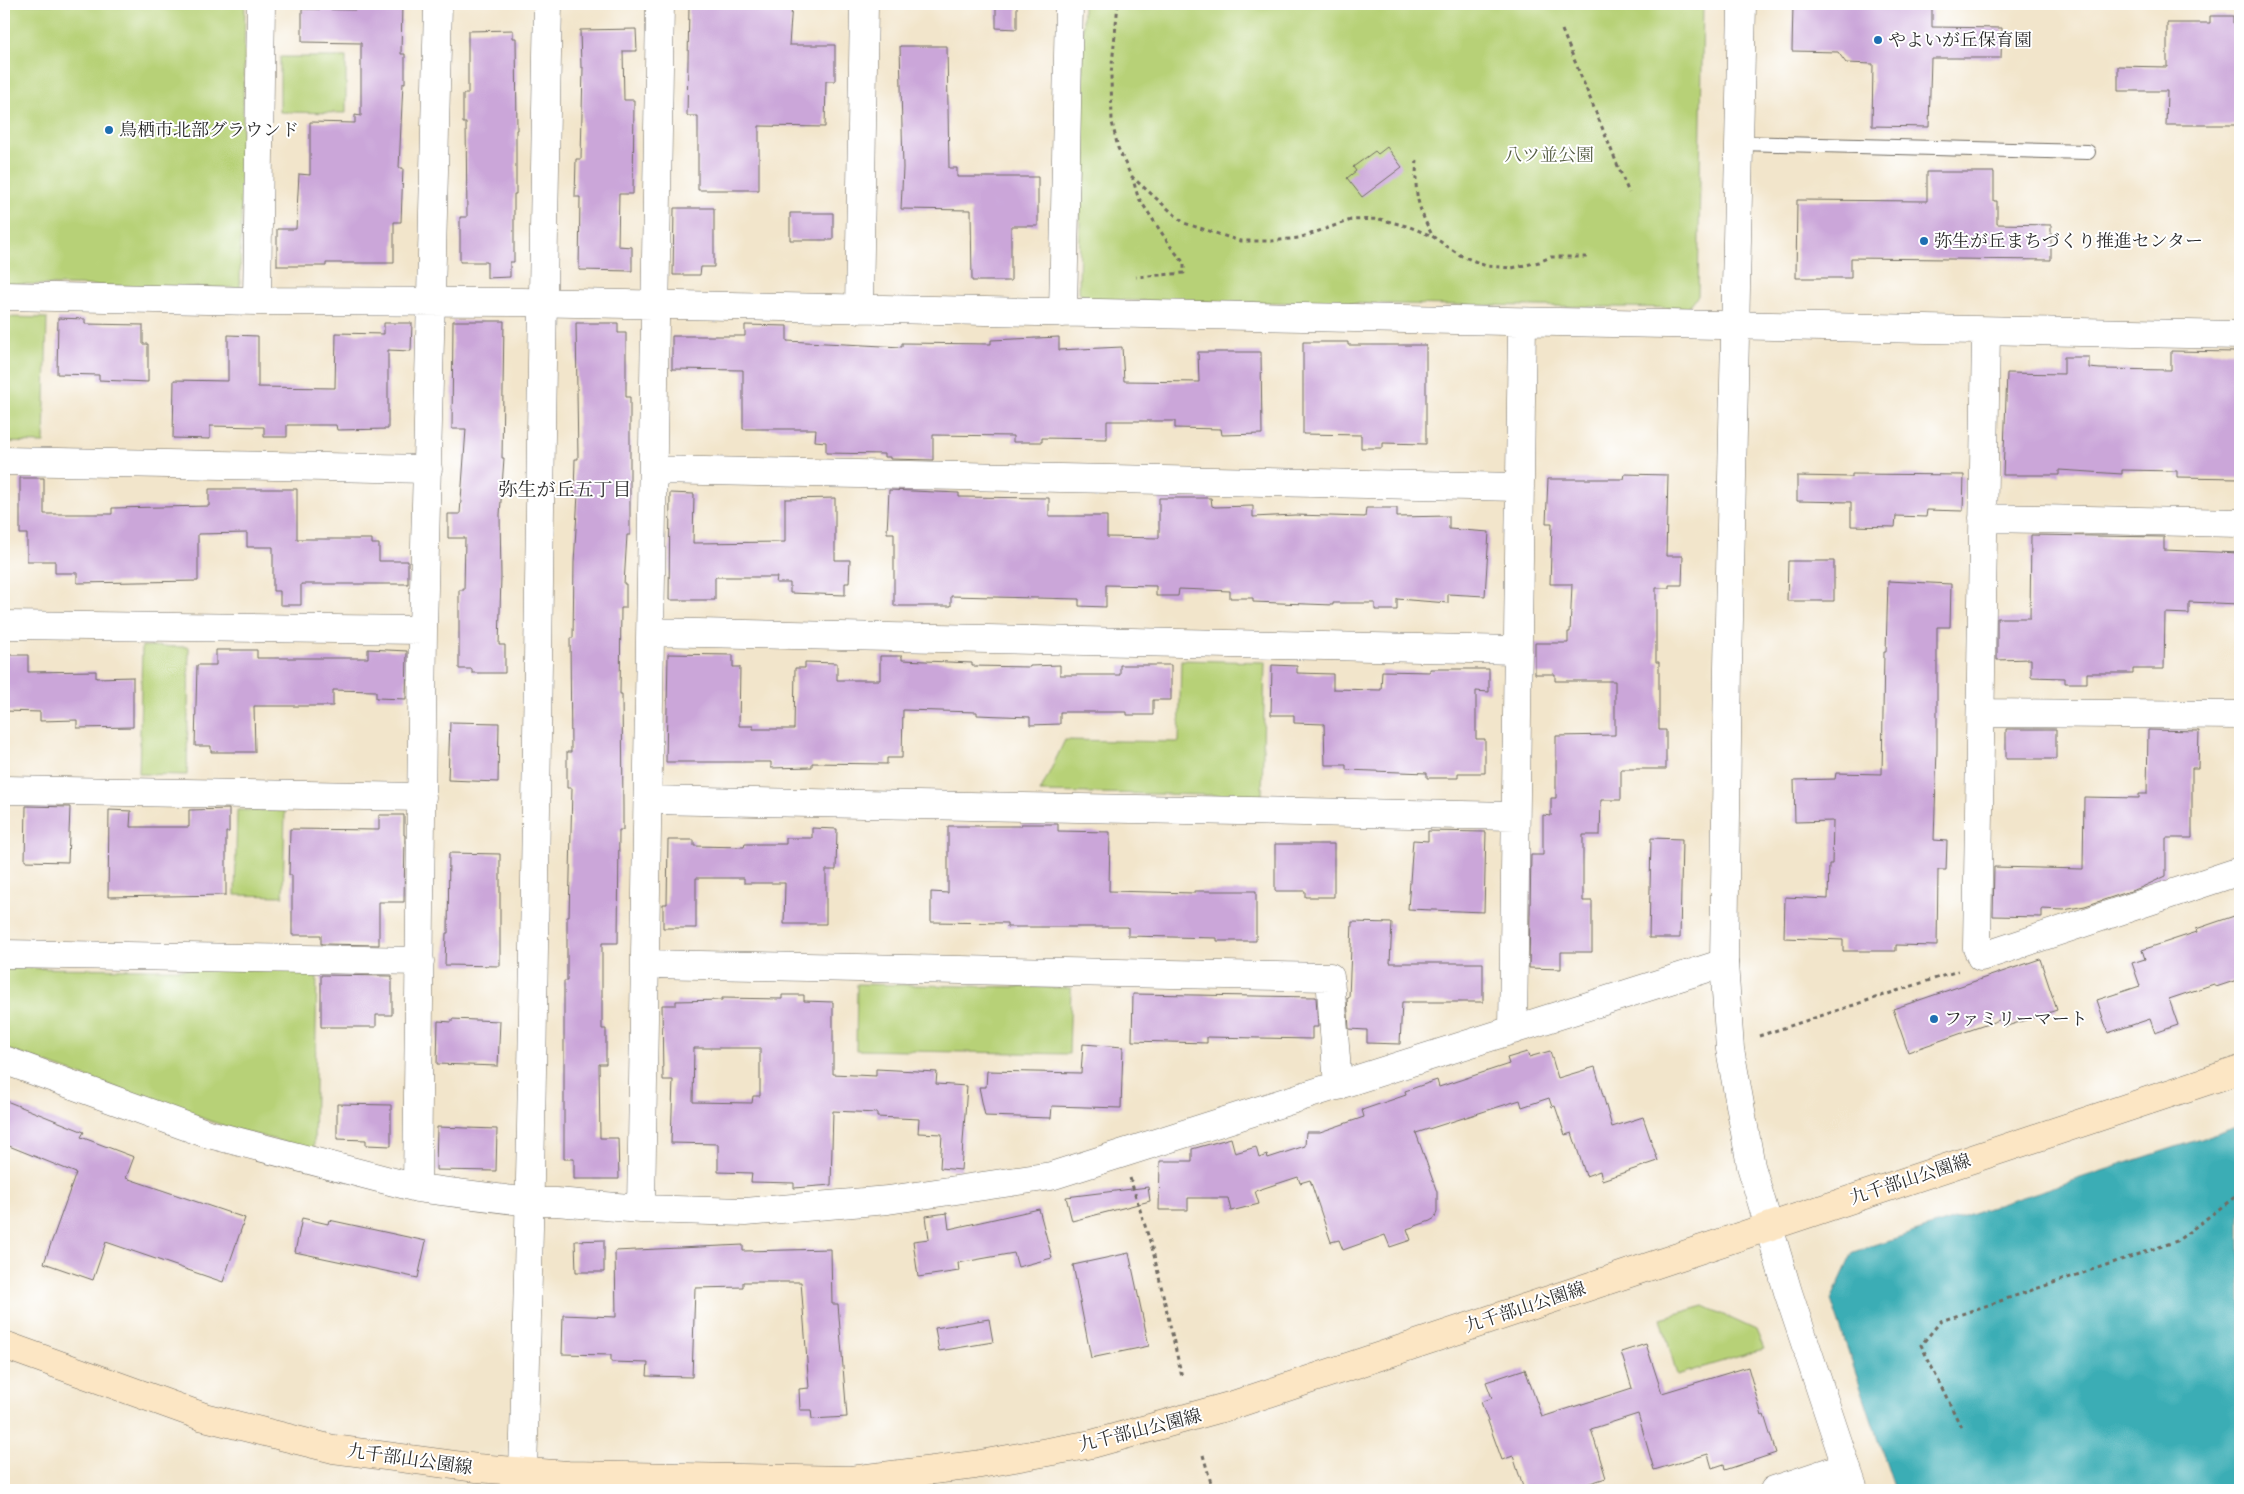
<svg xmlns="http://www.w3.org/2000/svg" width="2244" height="1494" font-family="'IM FELL French Canon','Noto Serif JP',serif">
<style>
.green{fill:#b7d177;stroke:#717e51}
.water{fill:#3badb5;stroke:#336c70}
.building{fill:#cba6d9;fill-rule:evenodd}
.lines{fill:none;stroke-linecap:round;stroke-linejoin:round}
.service-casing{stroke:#716c63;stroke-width:16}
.minor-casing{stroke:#716c63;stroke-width:29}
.tertiary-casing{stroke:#716c63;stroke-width:29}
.secondary-casing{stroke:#716c63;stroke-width:29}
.path{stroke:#716c63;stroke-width:3;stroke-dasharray:4 4;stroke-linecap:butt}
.service{stroke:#fff;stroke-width:14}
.minor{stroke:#fff;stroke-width:28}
.tertiary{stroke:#fff;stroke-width:28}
.secondary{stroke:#fce6c4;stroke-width:28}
.poi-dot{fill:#1f6fb2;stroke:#fff;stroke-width:2}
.labels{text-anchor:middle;stroke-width:4;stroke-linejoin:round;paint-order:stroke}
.poi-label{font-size:18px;fill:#2b2b2b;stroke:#fff;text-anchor:start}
.park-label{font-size:18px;fill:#555d42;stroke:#fff}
.street-label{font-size:18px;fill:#2b2b2b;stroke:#fff}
.neighbourhood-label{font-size:19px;fill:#2b2b2b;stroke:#fff}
</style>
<rect width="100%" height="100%" fill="#fff"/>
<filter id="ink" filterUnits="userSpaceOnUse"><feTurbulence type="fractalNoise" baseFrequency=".02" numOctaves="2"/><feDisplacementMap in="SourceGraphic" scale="10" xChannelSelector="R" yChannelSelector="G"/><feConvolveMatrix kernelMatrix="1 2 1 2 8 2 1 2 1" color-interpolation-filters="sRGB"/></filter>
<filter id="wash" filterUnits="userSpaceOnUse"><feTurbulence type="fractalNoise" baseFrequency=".0096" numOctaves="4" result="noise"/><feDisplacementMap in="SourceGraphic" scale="20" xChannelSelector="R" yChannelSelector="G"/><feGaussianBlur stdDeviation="1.12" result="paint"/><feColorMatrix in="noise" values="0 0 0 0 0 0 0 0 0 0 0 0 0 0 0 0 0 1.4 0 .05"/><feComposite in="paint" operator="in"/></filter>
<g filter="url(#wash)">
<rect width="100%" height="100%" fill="#f2e5cb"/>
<!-- green -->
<path class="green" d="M 4,4 L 245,4 L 240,288 L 4,284 Z
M 1083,4 L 1703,4 L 1698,296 L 1687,308 L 1089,300 L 1079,293 Z
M 280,57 L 346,57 L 346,113 L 280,112 Z
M 4,317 L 47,318 L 44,443 L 4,442 Z
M 142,646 L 189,647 L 187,775 L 139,774 Z
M 1181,660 L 1265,662 L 1262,796 L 1040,792 L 1065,740 L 1179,742 Z
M 237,810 L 285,811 L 283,896 L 235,895 Z
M 4,968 L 317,970 L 314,1150 L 227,1127 L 4,1048 Z
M 857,984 L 1071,988 L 1069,1054 L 856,1050 Z
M 1704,1306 L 1756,1330 L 1764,1349 L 1677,1375 L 1661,1318 Z"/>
<!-- water -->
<path class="water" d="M 2240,1126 L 2240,1490 L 1895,1490 L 1831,1300 L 1853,1252 Z"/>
<g id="blocks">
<!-- building -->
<path class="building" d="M 357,4 L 402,4 L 401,54 L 405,54 L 405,83 L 403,83 L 399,168 L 403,168 L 401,222 L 394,222 L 394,263 L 326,263 L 326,266 L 277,266 L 277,229 L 296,229 L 299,174 L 310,175 L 310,122 L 355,123 L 355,115 L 361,116 L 361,43 L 302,42 L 302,9 L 357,10 Z
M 706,4 L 792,4 L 789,45 L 835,45 L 835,81 L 826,81 L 825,127 L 759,126 L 759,190 L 698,190 L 698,116 L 687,116 L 689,6 L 706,6 Z
M 996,4 L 1017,4 L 1017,29 L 996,28 Z
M 1793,4 L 1932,4 L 1932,27 L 2002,28 L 2001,58 L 1931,58 L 1929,127 L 1872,126 L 1873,64 L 1846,63 L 1838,52 L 1792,51 Z
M 2210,16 L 2233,16 L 2233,23 L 2240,23 L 2240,125 L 2166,125 L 2167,91 L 2118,91 L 2118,66 L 2167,67 L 2167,23 L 2210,23 Z
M 636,29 L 637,51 L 623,51 L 624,100 L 634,100 L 633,194 L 619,194 L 618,246 L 632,247 L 632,271 L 579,270 L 580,197 L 575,197 L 576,159 L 581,159 L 583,67 L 581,67 L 580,30 Z
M 513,30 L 513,38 L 516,38 L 517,130 L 516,130 L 516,194 L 514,194 L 514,262 L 510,262 L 510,277 L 487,278 L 487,262 L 460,262 L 460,217 L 467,217 L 466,123 L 463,123 L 463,94 L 468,94 L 468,31 Z
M 900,46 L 947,46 L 949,168 L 957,168 L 957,177 L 1038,177 L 1038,226 L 1011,226 L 1011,281 L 972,281 L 971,210 L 901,209 L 903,168 Z
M 1387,147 L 1402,167 L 1362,197 L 1347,178 L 1356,171 L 1353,167 L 1375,151 L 1378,154 Z
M 1927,172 L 1994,172 L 1994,201 L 1997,201 L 1997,224 L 2051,225 L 2051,260 L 1851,258 L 1851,278 L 1796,278 L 1797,200 L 1927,201 Z
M 674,208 L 714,208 L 714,267 L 701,267 L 700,275 L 673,275 Z
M 790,213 L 833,213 L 833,240 L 790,240 Z
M 58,318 L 85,319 L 85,324 L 143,325 L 143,344 L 148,344 L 148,382 L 99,380 L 99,375 L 57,374 Z
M 453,321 L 504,321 L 502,458 L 504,458 L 500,515 L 501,577 L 499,645 L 505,645 L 505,673 L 472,673 L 472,669 L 459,669 L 459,590 L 464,590 L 465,538 L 448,538 L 448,514 L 460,514 L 466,429 L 452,429 Z
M 384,323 L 412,323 L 411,351 L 388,350 L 388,429 L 337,430 L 336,425 L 287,425 L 287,437 L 264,437 L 264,427 L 210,426 L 210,439 L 173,438 L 174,380 L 228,381 L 228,335 L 258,336 L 258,387 L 335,388 L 336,333 L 384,334 Z
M 576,323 L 618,323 L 618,333 L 626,333 L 626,397 L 630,397 L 630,535 L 627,535 L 624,584 L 626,584 L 626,608 L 621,608 L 620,694 L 622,694 L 623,808 L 623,830 L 619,830 L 618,943 L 602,943 L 602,1029 L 606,1029 L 606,1064 L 599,1064 L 600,1138 L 618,1138 L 619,1179 L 574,1179 L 574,1159 L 564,1159 L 564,981 L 567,981 L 567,917 L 569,917 L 572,788 L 567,788 L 567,752 L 571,752 L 570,638 L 573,638 L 574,563 L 578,494 L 574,494 L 575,459 L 578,459 Z
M 745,325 L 787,326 L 787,341 L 902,347 L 902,343 L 991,344 L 991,340 L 1059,337 L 1059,350 L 1122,347 L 1124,381 L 1199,382 L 1198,352 L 1261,352 L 1262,434 L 1222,435 L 1221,429 L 1175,428 L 1175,421 L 1107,421 L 1107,439 L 1042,438 L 1042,442 L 1013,442 L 1013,436 L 933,435 L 933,460 L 890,459 L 890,457 L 884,457 L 884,454 L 826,453 L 826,442 L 815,441 L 816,429 L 743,429 L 743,370 L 672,369 L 672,336 L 745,336 Z
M 1303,342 L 1348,342 L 1348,345 L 1426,345 L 1426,444 L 1383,443 L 1383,448 L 1361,448 L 1361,435 L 1303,434 Z
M 2171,351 L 2238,352 L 2237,438 L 2240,438 L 2240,478 L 2177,477 L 2177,471 L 2122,470 L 2122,474 L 2059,470 L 2059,475 L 2003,475 L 2007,373 L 2064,374 L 2064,357 L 2089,357 L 2089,368 L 2100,369 L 2171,370 Z
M 1625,474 L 1668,475 L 1666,556 L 1683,556 L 1682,585 L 1669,585 L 1669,588 L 1656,588 L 1656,662 L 1659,662 L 1659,730 L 1666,730 L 1666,769 L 1621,769 L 1621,800 L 1601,800 L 1600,835 L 1583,835 L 1583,901 L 1592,901 L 1592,952 L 1561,952 L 1561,969 L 1529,968 L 1531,855 L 1543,855 L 1543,815 L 1551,816 L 1551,798 L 1556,798 L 1556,736 L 1615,735 L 1615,681 L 1555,681 L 1555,674 L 1535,674 L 1535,643 L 1568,643 L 1568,632 L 1570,632 L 1572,584 L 1550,584 L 1552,523 L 1546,523 L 1548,479 L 1624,479 Z
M 1852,474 L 1964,475 L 1963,511 L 1927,510 L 1926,517 L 1896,516 L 1895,527 L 1851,526 L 1851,502 L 1797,501 L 1797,476 L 1852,477 Z
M 20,478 L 44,478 L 44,514 L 112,514 L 112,508 L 209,506 L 209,489 L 297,489 L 297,539 L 372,539 L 372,544 L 379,544 L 379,561 L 408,561 L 408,584 L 301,584 L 301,605 L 280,605 L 280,591 L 273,591 L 273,547 L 247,547 L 247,533 L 198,534 L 198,581 L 77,583 L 77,573 L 55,573 L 55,561 L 27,561 L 27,534 L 20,534 Z
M 889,490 L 959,493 L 959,497 L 1049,498 L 1049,516 L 1107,516 L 1107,537 L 1159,538 L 1159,498 L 1211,498 L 1212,506 L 1215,507 L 1253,506 L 1253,517 L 1295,515 L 1365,517 L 1366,508 L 1397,508 L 1397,517 L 1449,516 L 1449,529 L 1489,532 L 1485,596 L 1448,594 L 1448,603 L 1397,599 L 1397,610 L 1375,610 L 1375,603 L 1333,603 L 1333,605 L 1253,602 L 1253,598 L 1230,598 L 1230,591 L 1179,589 L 1178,596 L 1156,596 L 1156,586 L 1106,585 L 1106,607 L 1079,606 L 1079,599 L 951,596 L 951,606 L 894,606 L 894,533 L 887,533 Z
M 670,493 L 694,494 L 693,543 L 785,542 L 785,499 L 835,498 L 835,560 L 850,560 L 849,583 L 845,583 L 845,595 L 790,593 L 790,583 L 776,583 L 777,577 L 715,577 L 715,600 L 669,600 Z
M 2031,535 L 2164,537 L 2164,550 L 2240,553 L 2240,604 L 2189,602 L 2189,614 L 2165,613 L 2164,669 L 2133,669 L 2133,673 L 2087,673 L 2087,683 L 2065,683 L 2065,678 L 2031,677 L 2031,659 L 1997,660 L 1997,618 L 2030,618 Z
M 1788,561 L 1834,561 L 1834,601 L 1787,601 Z
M 1888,581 L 1951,584 L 1950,627 L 1937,627 L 1937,749 L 1934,840 L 1947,841 L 1946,870 L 1938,870 L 1937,946 L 1896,945 L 1896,951 L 1843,951 L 1843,940 L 1784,938 L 1785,897 L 1828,899 L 1829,864 L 1832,864 L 1833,821 L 1795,822 L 1794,780 L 1835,779 L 1836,773 L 1882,774 L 1884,652 L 1886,652 Z
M 368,649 L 407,651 L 406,699 L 376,698 L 376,691 L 333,690 L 333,706 L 254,706 L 255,752 L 211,752 L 211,746 L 195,746 L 197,665 L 216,665 L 216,650 L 257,650 L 257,658 L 368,658 Z
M 668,654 L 733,655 L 733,667 L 740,667 L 739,726 L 753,726 L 753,729 L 794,729 L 795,668 L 805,668 L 805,662 L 837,663 L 837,680 L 880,680 L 880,656 L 902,656 L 902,660 L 972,663 L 972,666 L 1030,667 L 1030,666 L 1060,665 L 1060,675 L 1120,675 L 1120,665 L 1171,665 L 1171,700 L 1153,700 L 1153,715 L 1127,715 L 1127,712 L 1060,712 L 1060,724 L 1030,725 L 1030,717 L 977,715 L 977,712 L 903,710 L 902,758 L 887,758 L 887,764 L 812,763 L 812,767 L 771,768 L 771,762 L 666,762 Z
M 4,655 L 28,655 L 28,672 L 96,671 L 96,678 L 133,677 L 133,727 L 77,728 L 77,720 L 40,721 L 40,712 L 4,711 Z
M 1272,665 L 1297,666 L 1297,673 L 1333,674 L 1333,689 L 1381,690 L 1382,671 L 1430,672 L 1430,669 L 1489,669 L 1489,692 L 1476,691 L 1476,739 L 1485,739 L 1485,773 L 1458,773 L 1458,778 L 1427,778 L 1427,773 L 1346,770 L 1346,765 L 1325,765 L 1324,724 L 1294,723 L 1294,715 L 1271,715 Z
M 450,722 L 499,723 L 498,782 L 448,780 Z
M 2006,729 L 2056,729 L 2056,759 L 2006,759 Z
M 2148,730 L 2199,731 L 2198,768 L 2192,768 L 2192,838 L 2166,838 L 2166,876 L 2140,888 L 2085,906 L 2064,910 L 2042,909 L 2042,917 L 1993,916 L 1994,867 L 2083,869 L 2084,797 L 2139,798 L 2139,794 L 2147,794 Z
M 26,806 L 70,807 L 68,862 L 25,861 Z
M 229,809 L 229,832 L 226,832 L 226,895 L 108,897 L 109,810 L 131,811 L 130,827 L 189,827 L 189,810 Z
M 379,815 L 404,815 L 404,835 L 405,835 L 404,902 L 379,902 L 379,945 L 321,944 L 321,935 L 292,935 L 292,875 L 289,875 L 290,829 L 379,830 Z
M 1021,824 L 1058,824 L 1058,831 L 1110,832 L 1109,891 L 1194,893 L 1194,891 L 1256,891 L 1256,941 L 1217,941 L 1217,938 L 1128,936 L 1128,927 L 1007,927 L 1007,923 L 931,922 L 931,892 L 948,893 L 948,826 L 1021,826 Z
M 812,828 L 837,829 L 836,870 L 826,870 L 826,924 L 784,924 L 785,883 L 744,883 L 744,878 L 696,878 L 696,928 L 663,928 L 663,904 L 667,904 L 668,840 L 694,840 L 694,846 L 744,847 L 745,844 L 786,844 L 786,838 L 812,838 Z
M 1428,831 L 1486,832 L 1484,912 L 1408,909 L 1413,840 L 1428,841 Z
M 1651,838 L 1682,839 L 1680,938 L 1649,938 Z
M 1275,844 L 1334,844 L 1334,897 L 1305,897 L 1305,891 L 1275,891 Z
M 449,853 L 500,854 L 500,966 L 445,965 L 446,933 L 448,933 Z
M 2240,914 L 2240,979 L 2216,987 L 2214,984 L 2169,999 L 2178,1025 L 2155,1033 L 2150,1019 L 2108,1033 L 2097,1000 L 2140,986 L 2132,963 L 2145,959 L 2142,950 L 2197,932 L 2196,929 Z
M 1352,922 L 1392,923 L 1390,963 L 1483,963 L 1483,1002 L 1402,1002 L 1400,1044 L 1367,1043 L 1367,1030 L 1349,1029 L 1347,998 L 1349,998 Z
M 2040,959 L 2057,1010 L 2004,1027 L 2002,1019 L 1908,1052 L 1893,1009 Z
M 321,975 L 392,976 L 392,1015 L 376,1015 L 376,1027 L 321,1027 Z
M 1133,994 L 1316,997 L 1318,1027 L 1312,1027 L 1312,1039 L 1207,1037 L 1207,1043 L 1132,1041 Z
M 782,995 L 804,995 L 804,1001 L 833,1002 L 833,1074 L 876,1076 L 876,1069 L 937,1072 L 936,1084 L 967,1086 L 961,1170 L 940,1168 L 942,1134 L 918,1133 L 919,1119 L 877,1117 L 877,1113 L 833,1111 L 831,1185 L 794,1188 L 794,1183 L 751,1182 L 752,1173 L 718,1172 L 718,1144 L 671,1143 L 673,1080 L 663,1080 L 662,1005 L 676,1005 L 676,1001 L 722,1000 L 722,998 L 782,999 ZM 694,1048 L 760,1048 L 760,1096 L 753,1096 L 752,1103 L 693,1102 Z
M 452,1019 L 500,1021 L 498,1066 L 437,1064 L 438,1021 L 452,1022 Z
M 1083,1044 L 1123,1047 L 1121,1108 L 1052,1106 L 1051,1118 L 985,1116 L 979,1087 L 986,1087 L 987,1071 L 1081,1073 Z
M 1550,1051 L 1558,1078 L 1595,1067 L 1612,1127 L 1643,1117 L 1658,1161 L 1602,1180 L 1600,1171 L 1586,1176 L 1572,1133 L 1565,1135 L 1555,1106 L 1552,1107 L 1549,1098 L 1522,1107 L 1520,1100 L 1416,1133 L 1437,1192 L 1437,1211 L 1435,1218 L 1430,1221 L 1407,1229 L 1411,1240 L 1390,1247 L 1385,1235 L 1343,1250 L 1339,1240 L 1331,1242 L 1310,1180 L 1300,1183 L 1298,1177 L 1255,1191 L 1259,1204 L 1231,1211 L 1228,1198 L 1188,1198 L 1188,1210 L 1159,1210 L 1160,1161 L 1192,1161 L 1192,1149 L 1231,1138 L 1235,1153 L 1256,1147 L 1259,1158 L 1267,1155 L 1268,1158 L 1305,1146 L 1306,1132 L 1320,1132 L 1364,1117 L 1362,1110 L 1406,1095 L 1405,1091 L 1437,1080 L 1439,1087 L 1509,1064 L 1507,1058 L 1527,1052 L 1529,1057 Z
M 4,1100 L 84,1132 L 81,1137 L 134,1157 L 126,1178 L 245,1218 L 223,1282 L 106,1242 L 93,1280 L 44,1263 L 76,1173 L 4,1144 Z
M 337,1104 L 391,1105 L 391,1146 L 366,1145 L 366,1140 L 337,1139 Z
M 437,1127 L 497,1129 L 496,1171 L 436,1170 Z
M 1148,1187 L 1150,1201 L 1072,1221 L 1066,1197 Z
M 1039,1209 L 1052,1258 L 1018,1267 L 1014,1253 L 958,1263 L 959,1271 L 918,1277 L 913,1241 L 929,1239 L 926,1216 L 947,1213 L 949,1229 Z
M 302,1218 L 328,1224 L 329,1220 L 426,1241 L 418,1278 L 295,1252 Z
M 604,1240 L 604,1272 L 576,1272 L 575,1241 Z
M 743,1245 L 743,1251 L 831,1249 L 832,1304 L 838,1304 L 847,1417 L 812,1419 L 811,1410 L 800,1410 L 799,1389 L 809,1388 L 801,1282 L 743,1282 L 743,1287 L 695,1288 L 692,1377 L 647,1376 L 648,1363 L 611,1362 L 611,1355 L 562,1354 L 563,1315 L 616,1317 L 615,1251 Z
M 1129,1253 L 1149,1346 L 1091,1358 L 1073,1265 Z
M 989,1319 L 993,1342 L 939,1351 L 935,1328 Z
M 1646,1344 L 1662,1393 L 1748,1367 L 1762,1416 L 1764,1415 L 1776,1453 L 1725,1470 L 1724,1464 L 1712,1468 L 1708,1454 L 1654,1470 L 1638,1414 L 1591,1429 L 1606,1478 L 1568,1490 L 1524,1490 L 1513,1456 L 1502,1460 L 1481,1402 L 1492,1398 L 1486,1382 L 1525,1369 L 1542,1417 L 1632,1388 L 1621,1352 Z"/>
</g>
</g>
<g filter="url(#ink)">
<use href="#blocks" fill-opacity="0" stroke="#716c63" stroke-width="1"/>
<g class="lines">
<defs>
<path id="service" d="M 1740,143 L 2088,152"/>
<path id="minor" d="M 4,296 L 257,301 L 522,302 L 2240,335
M 257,301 L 261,4
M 859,309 L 864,4
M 1063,313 L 1069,4
M 1986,331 L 1977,948 L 1981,957 L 2240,871
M 4,461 L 428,469
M 653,470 L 1520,487
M 1983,518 L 2240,523
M 4,625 L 423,630
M 651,632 L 1518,650
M 1981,713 L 2240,715
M 4,790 L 422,797
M 648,800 L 1515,816
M 4,954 L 420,961
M 645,964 L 1330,977 L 1338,1086
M 1513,1030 L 1522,322
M 4,1060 L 205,1133 L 417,1188 L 530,1202 L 556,1202 L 641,1209 L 745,1212 L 888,1200 L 1051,1176 L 1724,963
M 417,1188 L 423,630 L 438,4
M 641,1209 L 660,4
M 522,1490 L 523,1472
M 1774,1490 L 1846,1466"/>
<path id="tertiary" d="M 1742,4 L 1728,667 L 1724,963 L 1730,1049 L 1751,1166 L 1788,1292 L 1854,1490
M 523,1472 C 537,983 538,493 548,4"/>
<path id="secondary" d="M 4,1345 L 204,1417 L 333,1449 L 477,1468 L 568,1475 L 850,1480 L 975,1465 L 1092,1444 L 1233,1405 L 2240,1070"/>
</defs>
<!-- service casing -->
<use href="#service" class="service-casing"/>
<!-- minor casing -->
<use href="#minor" class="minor-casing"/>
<!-- tertiary casing -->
<use href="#tertiary" class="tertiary-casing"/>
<!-- secondary casing -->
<use href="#secondary" class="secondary-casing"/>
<!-- path -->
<path class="path" d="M 1118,4 L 1111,75 L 1112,122 L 1118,148 L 1131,176 L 1184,223 L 1240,241 L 1271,241 L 1299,238 L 1351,220 L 1379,219 L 1410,227 L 1432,236 L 1460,255 L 1486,266 L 1512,268 L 1539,262 L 1551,257 L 1589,257
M 1562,30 L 1629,193
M 1417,160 C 1414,192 1417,206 1432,235
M 1132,176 L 1138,197 L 1171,247 L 1184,263 L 1184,273 L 1136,277
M 1759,1036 L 1958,971
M 1130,1178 L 1153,1251 L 1182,1377
M 1961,1427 L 1921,1345 L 1941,1321 L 2177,1241 L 2240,1193
M 1203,1455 L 1213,1490"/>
<!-- service -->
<use href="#service" class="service"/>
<!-- minor -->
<use href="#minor" class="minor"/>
<!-- tertiary -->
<use href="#tertiary" class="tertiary"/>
<!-- secondary -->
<use href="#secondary" class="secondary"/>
</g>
</g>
<!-- markers -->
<g class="poi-dot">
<circle cx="1878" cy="40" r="5"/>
<circle cx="109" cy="130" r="5"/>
<circle cx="1924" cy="241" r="5"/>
<circle cx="1934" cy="1019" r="5"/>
</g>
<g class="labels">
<!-- poi labels -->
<g class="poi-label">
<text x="1888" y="46">やよいが丘保育園</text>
<text x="119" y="136">鳥栖市北部グラウンド</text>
<text x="1934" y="247">弥生が丘まちづくり推進センター</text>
<text x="1944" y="1025">ファミリーマート</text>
</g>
<!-- park labels -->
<g class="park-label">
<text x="1549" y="161">八ツ並公園</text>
</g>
<!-- street labels -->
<g class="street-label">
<text transform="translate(1910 1179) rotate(-18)" y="6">九千部山公園線</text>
<text transform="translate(1525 1307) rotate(-18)" y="6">九千部山公園線</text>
<text transform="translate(1140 1430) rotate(-14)" y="6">九千部山公園線</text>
<text transform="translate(410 1459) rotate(8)" y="6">九千部山公園線</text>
</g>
<!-- neighbourhood labels -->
<g class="neighbourhood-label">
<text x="565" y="496">弥生が丘五丁目</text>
</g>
</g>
<!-- margin -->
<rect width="2244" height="1494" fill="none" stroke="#fff" stroke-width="20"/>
</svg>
